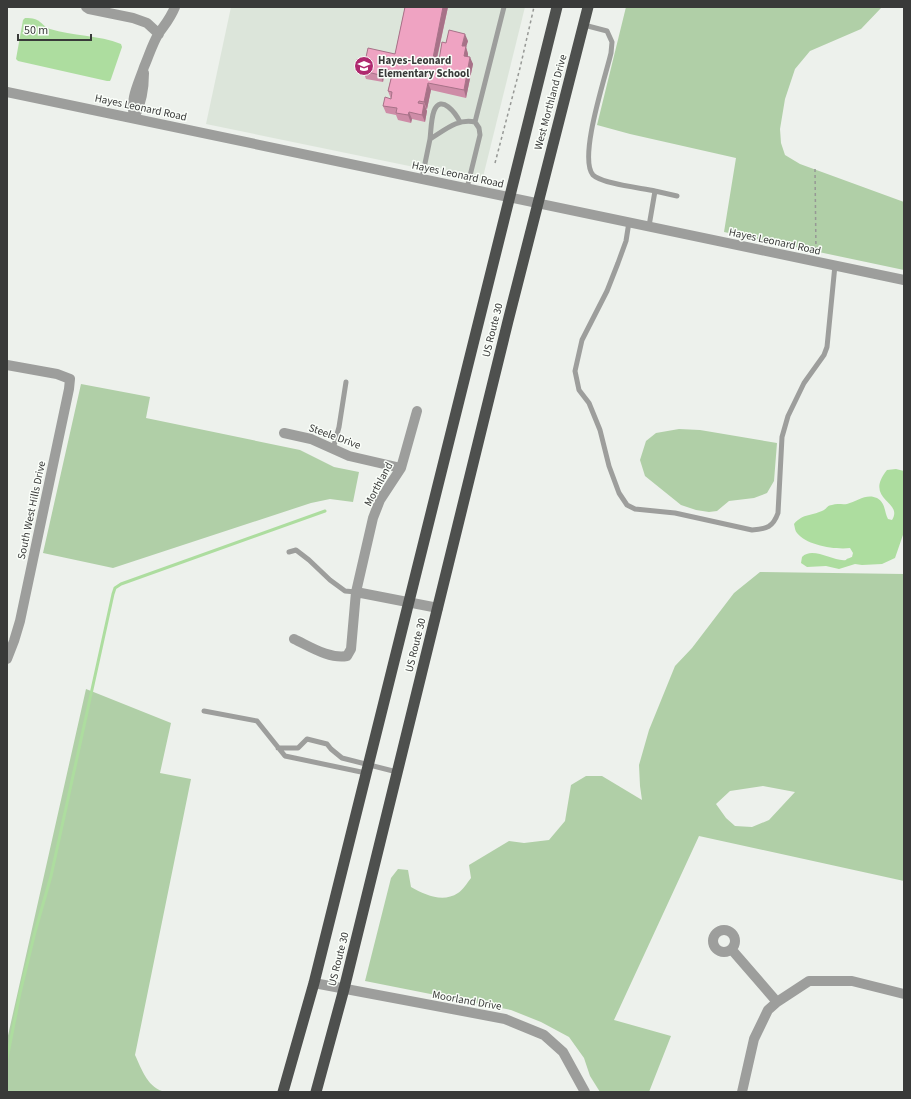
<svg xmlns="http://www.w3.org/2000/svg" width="911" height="1099" font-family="'Source Sans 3',sans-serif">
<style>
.built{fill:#dce5da}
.green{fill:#b0cfa7;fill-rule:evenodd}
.water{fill:#addd9f}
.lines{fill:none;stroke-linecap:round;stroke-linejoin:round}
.stream{stroke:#addd9f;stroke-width:3}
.path{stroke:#969895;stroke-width:1.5;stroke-dasharray:3 3;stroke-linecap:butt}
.service{stroke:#9d9e9c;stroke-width:5}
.minor{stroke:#9d9e9c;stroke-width:10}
.trunk{stroke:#4e504e;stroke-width:11}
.wall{fill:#ce8ca7}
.shaded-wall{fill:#a77288}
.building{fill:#efa3c2;stroke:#a77288}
.labels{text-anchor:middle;stroke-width:3;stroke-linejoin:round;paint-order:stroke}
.poi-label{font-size:11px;font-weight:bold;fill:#393a39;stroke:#fafef9;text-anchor:start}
.street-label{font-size:11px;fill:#393a39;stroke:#fafef9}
</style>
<rect width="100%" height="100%" fill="#edf1ec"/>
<!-- built -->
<path class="built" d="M 231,7 L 525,7 L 482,181 L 206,124 Z"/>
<!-- green -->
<path class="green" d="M 626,7 L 882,7 L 861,29 L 810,51 L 795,69 L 785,99 L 780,129 L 781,143 L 785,155 L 800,164 L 904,202 L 904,270 L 724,232 L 736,158 L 630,134 L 597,125 Z
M 81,384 L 150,397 L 146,418 L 300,450 L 334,467 L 359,472 L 353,502 L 330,499 L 311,503 L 113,568 L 43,553 Z
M 679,429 L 700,430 L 777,443 L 774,481 L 767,493 L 754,498 L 729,501 L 717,511 L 709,512 L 696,510 L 681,505 L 645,476 L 640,460 L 646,441 L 656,433 Z
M 760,572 L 904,574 L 904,881 L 699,836 L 614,1020 L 671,1036 L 649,1092 L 600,1092 L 590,1076 L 584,1058 L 569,1037 L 541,1022 L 511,1010 L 365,981 L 391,878 L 398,869 L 408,870 L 411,887 C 425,895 443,903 458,893 C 463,890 467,883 471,878 L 469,865 L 509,841 L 524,843 L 549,840 L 565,821 L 571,785 L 586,776 L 602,776 L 642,800 L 640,786 L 639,765 L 649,730 L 675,666 L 692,648 L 734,593 ZM 763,786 L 795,792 L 769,820 L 752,827 L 735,826 L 726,818 L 716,804 L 730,791 Z
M 86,689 L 171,723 L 160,773 L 191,779 L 135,1055 C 142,1070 148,1089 166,1092 L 7,1092 L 7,1040 Z"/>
<!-- water -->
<path class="water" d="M 25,18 C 42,18 39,24 50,29 C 72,36 99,35 121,44 L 122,47 L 111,79 L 110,81 L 107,81 L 18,61 L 16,59 L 23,20 Z
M 896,469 L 904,471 L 904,532 L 895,558 L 882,564 L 862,565 L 855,564 L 839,569 L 826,566 L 807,567 L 801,563 L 802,557 C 813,546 833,562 846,560 C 846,559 852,557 852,557 L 853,553 L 850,548 C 835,550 806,545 797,533 C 795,531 795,528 794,524 C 803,513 813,516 824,510 C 827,508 828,505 832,505 C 837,503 842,505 847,504 C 857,501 867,493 877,498 C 886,503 884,512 888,519 L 892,520 C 904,501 863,500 887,470 Z"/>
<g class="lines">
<!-- stream -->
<path class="stream" d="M 7,1059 L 20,993 L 35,932 L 51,876 L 113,594 L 115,588 L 121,584 L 325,511"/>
<!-- path -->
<path class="path" d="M 495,163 L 520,68 L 534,7
M 815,169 L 816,252"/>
<!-- service -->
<path class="service" d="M 584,25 L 607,31 L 612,42 L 611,53 C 606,75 578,158 593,175 C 602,184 642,188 655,191 L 649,226
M 475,122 L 504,7
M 430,139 C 431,131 431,119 434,111 C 441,93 456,114 460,122
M 422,178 L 430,139 C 445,130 458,118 475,122 L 479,128 L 480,135 L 467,188
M 655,191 L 677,196
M 629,222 L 626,241 L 618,263 L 607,291 L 582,340 L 575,371 L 579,390 L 589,403 L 600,430 L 609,466 L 619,493 L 627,505 L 635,509 L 675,513 L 752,530 C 767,529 773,527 778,513 L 782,437 L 788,416 L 804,383 L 824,355 L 827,347 L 835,265
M 333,449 L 339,427 L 346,382
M 289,552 L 296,550 L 309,560 L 330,580 L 345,591 L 356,592
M 204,711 L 257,721 L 285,756 L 366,773
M 278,748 L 298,748 L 307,739 L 327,744 L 331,749 L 342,758 L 397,772"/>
<!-- minor -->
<path class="minor" d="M 86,7 L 89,9 L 133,18 L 147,23 L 159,34
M 7,92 L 904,280
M 135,116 C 142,102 144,88 144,73
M 134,117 C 130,98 138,85 144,67 C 149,56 152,44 159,33 C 166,23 170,19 175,7
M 7,365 L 57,374 L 70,379 L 69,389 L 20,621 L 14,641 L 7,659
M 284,433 L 311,439 L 349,456 L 401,468
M 356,592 L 438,608
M 294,639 C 311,647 329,659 347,656 L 351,649 L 356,592 L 373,518 L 380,500 L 401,468 L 417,411
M713 941a11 11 0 1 1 22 0a11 11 0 1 1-22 0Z
M 732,950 L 777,1002
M 314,983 L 505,1019 L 544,1035 L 563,1052 L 585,1092
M 742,1092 L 754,1039 L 768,1010 L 777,1002 L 809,981 L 852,981 L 904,994"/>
<!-- trunk -->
<path class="trunk" d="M 283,1092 L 314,983 L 557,7
M 316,1092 L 344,989 L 508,321 L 588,7"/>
</g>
<!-- wall -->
<path class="wall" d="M 405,7 L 448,7 L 437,59 L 439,60 L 446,43 L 468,41 L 466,47 L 468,54 L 468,57 L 473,64 L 466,98 L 431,90 L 427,109 L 426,109 L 427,111 L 425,122 L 412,119 L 411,123 L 398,120 L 396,115 L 386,113 L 383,106 L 391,99 L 388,91 L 391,77 L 384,76 L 383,82 L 366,79 L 363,71 L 395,54 Z"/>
<!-- shaded-wall -->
<path class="shaded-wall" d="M 443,7 L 448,7 L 435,66 L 433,58 Z
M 465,34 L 468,41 L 466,47 L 468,54 L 467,63 L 464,56 L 462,46 Z
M 470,57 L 473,64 L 466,98 L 464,90 Z
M 381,68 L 384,76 L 383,82 L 380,75 Z
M 428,83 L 431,90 L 427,109 L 424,102 Z
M 424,104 L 427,111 L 425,122 L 422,115 Z
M 409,112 L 412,119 L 411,123 L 408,115 Z"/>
<!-- building -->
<path class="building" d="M 405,7 L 443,7 L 433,58 L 439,60 L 442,42 L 446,43 L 449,30 L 465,34 L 462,46 L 466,46 L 464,56 L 470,57 L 464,90 L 428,83 L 424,102 L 419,101 L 418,103 L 424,104 L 422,115 L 409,112 L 408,115 L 396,113 L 397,108 L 383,106 L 385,97 L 391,99 L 392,92 L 388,91 L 393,71 L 381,68 L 380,75 L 363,71 L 368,48 L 395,54 Z"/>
<!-- icons -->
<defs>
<symbol id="school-disc" viewBox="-11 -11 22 22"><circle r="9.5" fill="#af296f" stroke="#fafef9"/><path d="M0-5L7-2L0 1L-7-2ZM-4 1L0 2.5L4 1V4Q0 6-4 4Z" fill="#fff"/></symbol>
</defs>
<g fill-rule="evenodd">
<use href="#school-disc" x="353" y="55" width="22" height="22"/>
</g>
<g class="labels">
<!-- poi labels -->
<g class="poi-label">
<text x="378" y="64">Hayes-Leonard<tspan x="378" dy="13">Elementary School</tspan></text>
</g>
<!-- street labels -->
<g class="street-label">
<text transform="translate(550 102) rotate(-75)" y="4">West Morthland Drive</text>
<text transform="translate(141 107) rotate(12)" y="4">Hayes Leonard Road</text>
<text transform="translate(458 174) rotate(12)" y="4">Hayes Leonard Road</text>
<text transform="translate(775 241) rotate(12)" y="4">Hayes Leonard Road</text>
<text transform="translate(492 330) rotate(-76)" y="4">US Route 30</text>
<text transform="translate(335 436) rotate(20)" y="4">Steele Drive</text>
<text transform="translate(378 484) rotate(-62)" y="4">Morthland</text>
<text transform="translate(31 510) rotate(-78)" y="4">South West Hills Drive</text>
<text transform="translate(415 645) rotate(-76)" y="4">US Route 30</text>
<text transform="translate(338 959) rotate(-76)" y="4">US Route 30</text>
<text transform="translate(467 1000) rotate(10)" y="4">Moorland Drive</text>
</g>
</g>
<!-- border -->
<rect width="911" height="1099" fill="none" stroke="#393a39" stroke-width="16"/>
<!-- scale -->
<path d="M18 34v6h73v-6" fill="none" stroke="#393a39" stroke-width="2"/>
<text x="24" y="34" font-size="12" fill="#393a39" stroke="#fafef9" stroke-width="3" paint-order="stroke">50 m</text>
</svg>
